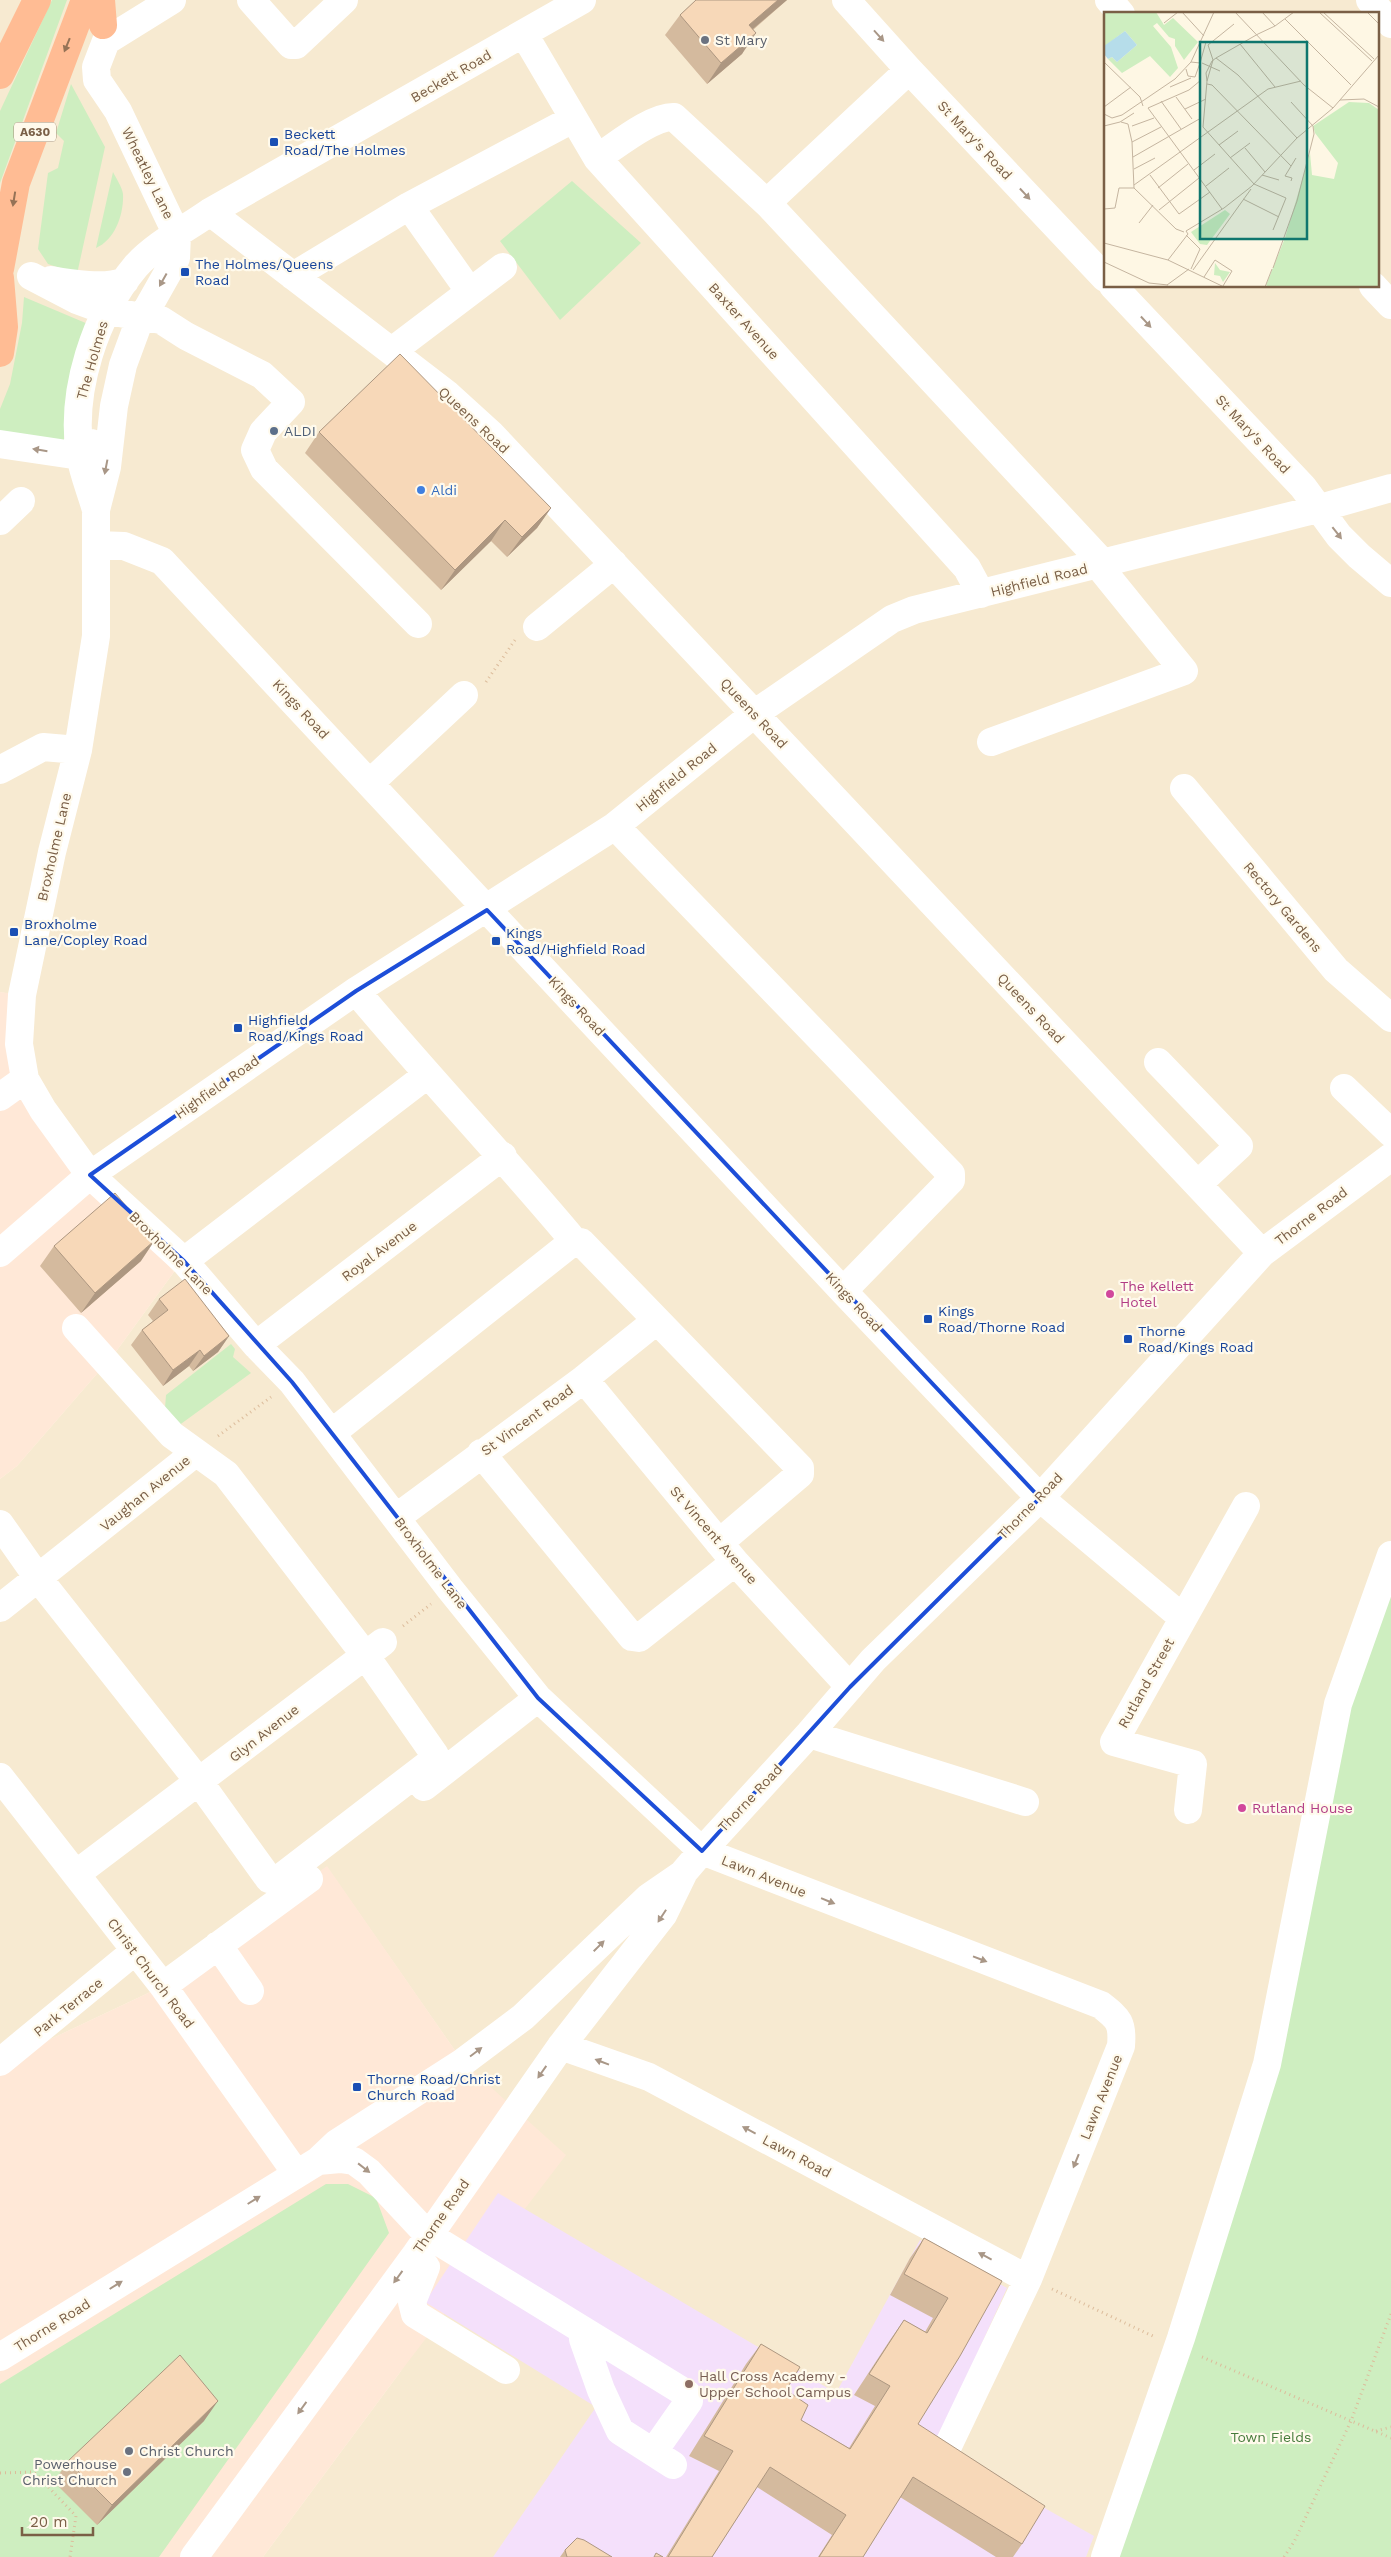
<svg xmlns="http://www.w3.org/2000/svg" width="1391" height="2557" font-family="'Work Sans',sans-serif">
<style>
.residential{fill:#f7ead1;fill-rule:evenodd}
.commercial{fill:#ffe8d7}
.education{fill:#f4e0fb}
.green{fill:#ceeec0}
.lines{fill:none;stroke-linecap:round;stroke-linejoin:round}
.path{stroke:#dcbc9b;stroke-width:3;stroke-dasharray:1 4;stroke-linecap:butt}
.minor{stroke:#fff;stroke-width:28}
.highway{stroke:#ffbc94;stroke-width:28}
.wall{fill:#d4ba9e}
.shaded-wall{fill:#ad9781}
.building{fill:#f7d8b8;stroke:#ad9781}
.oneway{fill:#a99787}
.oneway2{fill:#957256}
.marked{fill:none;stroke:#1d4ed8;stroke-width:4;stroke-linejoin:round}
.worship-dot{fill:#6b7280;stroke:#fffaec;stroke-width:2}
.transit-dot{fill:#1a4fb4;stroke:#fffaec;stroke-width:2}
.service-dot{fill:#5c6f8a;stroke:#fffaec;stroke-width:2}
.shop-dot{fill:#3f7fe0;stroke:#fffaec;stroke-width:2}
.hotel-dot{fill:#d1479c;stroke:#fffaec;stroke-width:2}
.education-dot{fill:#8d6e63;stroke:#fffaec;stroke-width:2}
.labels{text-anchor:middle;stroke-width:4.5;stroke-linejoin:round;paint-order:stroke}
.shield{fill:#fffaec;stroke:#a28e78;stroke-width:1}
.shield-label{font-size:12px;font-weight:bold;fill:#7a5f46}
.worship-label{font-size:14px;fill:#5b616d;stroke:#fffaec;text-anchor:start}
.street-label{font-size:14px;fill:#7a5f46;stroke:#fffaec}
.transit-label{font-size:14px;fill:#164399;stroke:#fffaec;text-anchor:start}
.service-label{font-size:14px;fill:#4e5e75;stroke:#fffaec;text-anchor:start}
.shop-label{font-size:14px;fill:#366cbe;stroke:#fffaec;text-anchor:start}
.hotel-label{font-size:14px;fill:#b23c85;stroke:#fffaec;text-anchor:start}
.education-label{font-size:14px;fill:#785e54;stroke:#fffaec;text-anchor:start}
.park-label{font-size:14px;fill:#467b3b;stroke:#fffaec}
.inset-road{fill:none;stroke:#c5b5a0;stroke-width:1}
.view{fill:#0f766e;fill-opacity:0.15;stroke:#0f766e;stroke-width:2.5}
.inset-edge{fill:none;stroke:#7a5f46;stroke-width:2.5}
</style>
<rect width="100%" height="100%" fill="#fef7e4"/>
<!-- residential -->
<path class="residential" d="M 0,0 L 1391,0 L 1391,2557 L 263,2557 L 401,2371 L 463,2062 L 327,1867 L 163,1986 L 0,2063 L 0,1479 L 17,1466 L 115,1353 L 174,1272 L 197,1267 L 90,1175 L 25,1079 L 22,996 L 0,992 ZM 1105,14 L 1377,14 L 1377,286 L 1105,286 Z"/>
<!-- commercial -->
<path class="commercial" d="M 0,992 L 22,995 L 25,1079 L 90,1175 L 174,1272 L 115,1353 L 17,1466 L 0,1479 Z
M 327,1866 L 463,2062 L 566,2155 L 401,2371 L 263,2557 L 0,2557 L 0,2063 L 163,1986 Z"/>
<!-- education -->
<path class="education" d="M 498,2193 L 836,2393 L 920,2240 L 1007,2288 L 935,2446 L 1094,2536 L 1086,2557 L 493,2557 L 596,2407 L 425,2302 Z"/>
<!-- green -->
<path class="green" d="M 52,0 L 67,0 L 0,183 L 0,111 Z
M 71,84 L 105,147 L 77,274 L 48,264 L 38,249 L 48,173 L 58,168 L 64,141 L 56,133 Z
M 113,172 C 116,178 122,187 123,194 C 124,214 115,240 96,248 Z
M 572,181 L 641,243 L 560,320 L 500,241 Z
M 24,297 L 88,324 L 65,411 L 64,440 L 0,434 L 0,409 L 10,384 L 22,323 Z
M 231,1344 L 235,1349 L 233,1357 L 251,1373 L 178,1426 L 165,1408 L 166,1395 Z
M 1391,1555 L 1391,2557 L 1105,2557 L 1267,2064 L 1338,1704 Z
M 326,2184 L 348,2184 L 376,2198 L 389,2233 L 159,2557 L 0,2557 L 0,2384 Z"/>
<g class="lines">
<!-- path -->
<path class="path" d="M 486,682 L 515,640
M 218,1436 L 271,1397
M 403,1626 L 431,1604
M 1052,2289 L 1155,2337
M 1202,2357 L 1391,2438
M 1376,2431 L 1391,2427
M 0,2473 L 34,2472 L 76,2516 L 70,2557
M 1284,2557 L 1294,2542 L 1351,2421 L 1391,2314"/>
<!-- minor -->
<path class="minor" d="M 251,0 L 291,45 L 296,45 L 344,0
M 846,0 L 909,70 L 1105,278
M 1109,0 L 1121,14
M 1370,0 L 1391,24
M 524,34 L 597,158 L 967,568 L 981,594
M 106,41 L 96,67 L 97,80 L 118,111 L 177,235 L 176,258 L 137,327 L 123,365 L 114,406 L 107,467 L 96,510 C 91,492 83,473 80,455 C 70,391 95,315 136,266 C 156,244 186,229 210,212 L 582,0
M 106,41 L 172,0
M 909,70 L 772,198 L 769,205 L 1103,563
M 597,158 C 616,146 652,116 674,117 L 769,205
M 409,206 L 470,292
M 210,212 L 447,394 L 491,434 L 1262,1253
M 31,276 L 77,300 L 107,311 L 161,320 L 186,336 L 262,375 L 291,402 L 263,432 L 255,450 L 264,469 L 418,624
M 293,276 L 409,206 L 573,119
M 51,280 C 71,284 107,289 125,281
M 1113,286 L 1303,487 L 1339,536 L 1359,556 L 1391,583
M 1373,286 L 1391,305
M 392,351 L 503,267
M 0,444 L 80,456 L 91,443
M 96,510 L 96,636 L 78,750 L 52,852 L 22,995 L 19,1044 L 25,1079 L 43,1110 L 90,1175 L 184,1261 L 256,1345 L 292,1382 L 450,1589 L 538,1698 L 702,1851 L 1101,2005 C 1119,2019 1123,2023 1121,2046 L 1028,2279 L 948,2446
M 0,521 L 21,501
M 97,545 L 124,546 L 162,561 L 843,1291 L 1040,1498 L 1183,1618
M 537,627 L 614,564
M 991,742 L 1184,671 L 1098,565
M 0,770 L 43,747 L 78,750
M 370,783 L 464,695
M 1184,788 L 1336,970 L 1391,1018
M 615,826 L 951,1174 L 951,1180 L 843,1291
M 356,991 C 427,1076 503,1156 574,1241
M 1158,1062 L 1239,1146 L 1198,1184
M 1344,1088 L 1391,1133
M 0,1097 L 25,1079
M 0,1253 L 90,1175 L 356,991 L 615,826 L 754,714 L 892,619 L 914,610 L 1306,512 L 1391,488
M 184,1261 L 427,1075
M 256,1345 L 503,1156
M 584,1379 L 735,1562 L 850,1687
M 333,1432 L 574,1241 L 581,1242 L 800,1468 L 800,1474 L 719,1543
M 481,1453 L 632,1637 L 639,1638 L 735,1562
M 397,1517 L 584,1379 L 656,1321
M 0,1524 L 38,1578 L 200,1783 L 269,1879 L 276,1881 L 435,1759 L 435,1755 L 365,1655 L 226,1474 L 172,1435 L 76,1328
M 0,1608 L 195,1453
M 809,1734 L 1025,1802
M 0,1777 L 163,1986 L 296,2173
M 424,1787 L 538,1698
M 1188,1810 L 1193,1764 L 1114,1742 L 1246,1506
M 76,1874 L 383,1642
M 218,1945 L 250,1991
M 163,1986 L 309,1879
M 561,2046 L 649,2077 L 1028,2279
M 0,2062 L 135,1951
M 318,2161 L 340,2159 L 354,2161 L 369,2172 L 428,2235 L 687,2394 L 689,2401 L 654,2451
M 416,2254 L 426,2267 L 412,2302 L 415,2314 L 506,2370
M 584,2331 L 583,2339 L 601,2390 L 620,2431 L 673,2465
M 0,2357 L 318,2161 L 337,2143 L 463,2062 L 523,2017 L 649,1897 L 681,1875
M 194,2557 L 416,2254 L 561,2046 L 663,1915 L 684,1872 L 702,1851 L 809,1734 L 873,1660 L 1040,1498 L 1262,1253 L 1391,1157
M 1105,2557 L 1181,2338 L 1267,2064 L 1338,1704 L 1391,1555"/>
<!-- highway -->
<path class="highway" d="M 101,0 L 103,25
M 0,75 L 37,0
M 0,269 L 16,183 L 85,0
M 0,278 L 4,327 L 0,353"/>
</g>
<!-- wall -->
<path class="wall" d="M 696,0 L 787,0 L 753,30 L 742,54 L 707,84 L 665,35 L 680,15 Z
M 319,432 L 551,508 L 537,528 L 507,557 L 491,541 L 441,590 L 305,453 Z
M 54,1246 L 141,1261 L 81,1313 L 40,1266 Z
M 159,1299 L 229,1336 L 218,1352 L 193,1371 L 189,1366 L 163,1386 L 131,1345 L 142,1330 L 153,1321 L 148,1315 Z
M 924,2238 L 1002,2281 L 918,2424 L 1022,2544 L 1013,2557 L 996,2557 L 900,2497 L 863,2557 L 818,2557 L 832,2535 L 757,2487 L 712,2557 L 666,2557 L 719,2471 L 689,2456 L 746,2364 L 761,2344 L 786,2390 L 801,2420 L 849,2448 L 875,2406 L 854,2395 L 890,2340 L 904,2320 L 925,2332 L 933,2318 L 890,2295 L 910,2258 Z
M 204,2421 L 97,2525 L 54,2482 L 68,2461 Z
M 565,2550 L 612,2557 L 560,2557 Z"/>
<!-- shaded-wall -->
<path class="shaded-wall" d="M 778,0 L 787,0 L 734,45 L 749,25 Z
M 756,33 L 742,54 L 707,84 L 721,63 Z
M 551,508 L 537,528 L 507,557 L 522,537 Z
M 505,520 L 491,541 L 441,590 L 455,570 Z
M 155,1240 L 141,1261 L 81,1313 L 95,1293 Z
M 229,1336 L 218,1352 L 193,1371 L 204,1356 Z
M 200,1350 L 189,1366 L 163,1386 L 173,1370 Z
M 218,2401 L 204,2421 L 97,2525 L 112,2505 Z"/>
<!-- building -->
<path class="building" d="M 696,0 L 778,0 L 749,25 L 756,33 L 721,63 L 680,15 Z
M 400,354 L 551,508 L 522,537 L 505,520 L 455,570 L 319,432 Z
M 115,1193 L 155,1240 L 95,1293 L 54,1246 Z
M 185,1279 L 229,1336 L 204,1356 L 200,1350 L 173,1370 L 142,1330 L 168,1310 L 159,1299 Z
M 924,2238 L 1002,2281 L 960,2356 L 918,2424 L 1045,2506 L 1022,2544 L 913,2477 L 863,2557 L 819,2557 L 846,2515 L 770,2467 L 712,2557 L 668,2557 L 733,2451 L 704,2436 L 761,2344 L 800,2367 L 786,2390 L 808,2405 L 801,2420 L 850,2449 L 890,2386 L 869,2374 L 904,2320 L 927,2333 L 948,2298 L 904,2274 Z
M 180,2355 L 218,2401 L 112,2505 L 68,2461 Z
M 577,2538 L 584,2540 L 612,2557 L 567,2557 L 565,2550 Z
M 656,2553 L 663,2557 L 654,2557 Z"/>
<!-- one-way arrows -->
<defs><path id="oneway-solid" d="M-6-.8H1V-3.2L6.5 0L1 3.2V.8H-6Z" transform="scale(1.25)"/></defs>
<g class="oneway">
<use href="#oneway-solid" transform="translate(879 36) rotate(48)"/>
<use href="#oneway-solid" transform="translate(1025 194) rotate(47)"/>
<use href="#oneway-solid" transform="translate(163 280) rotate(119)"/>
<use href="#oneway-solid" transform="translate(1146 322) rotate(47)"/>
<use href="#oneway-solid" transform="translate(40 450) rotate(-171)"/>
<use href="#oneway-solid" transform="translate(106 467) rotate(101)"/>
<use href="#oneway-solid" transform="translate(1337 533) rotate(52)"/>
<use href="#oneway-solid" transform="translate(828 1901) rotate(22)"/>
<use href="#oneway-solid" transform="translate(662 1916) rotate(123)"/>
<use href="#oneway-solid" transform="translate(599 1946) rotate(-45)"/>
<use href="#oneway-solid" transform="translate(980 1959) rotate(21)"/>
<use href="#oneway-solid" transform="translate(476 2052) rotate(-37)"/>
<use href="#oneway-solid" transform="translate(602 2062) rotate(-159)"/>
<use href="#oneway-solid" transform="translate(542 2072) rotate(125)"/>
<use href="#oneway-solid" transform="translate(749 2130) rotate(-152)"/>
<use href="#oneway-solid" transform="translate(1076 2161) rotate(112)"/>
<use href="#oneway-solid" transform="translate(364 2168) rotate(38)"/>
<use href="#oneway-solid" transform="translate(254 2200) rotate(-32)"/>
<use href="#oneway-solid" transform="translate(985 2256) rotate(-152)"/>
<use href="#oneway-solid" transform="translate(398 2277) rotate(126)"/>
<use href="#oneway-solid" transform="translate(116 2285) rotate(-32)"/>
<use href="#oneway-solid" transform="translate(302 2408) rotate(126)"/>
</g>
<g class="oneway2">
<use href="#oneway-solid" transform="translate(67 45) rotate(112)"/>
<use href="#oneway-solid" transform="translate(14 199) rotate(99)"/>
</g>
<!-- marked area -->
<path class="marked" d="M 487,910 L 1040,1498 L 850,1687 L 702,1851 L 538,1698 L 292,1382 L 184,1261 L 90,1175 L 356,991 Z"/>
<!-- markers -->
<g class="worship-dot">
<circle cx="705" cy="40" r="5"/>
<circle cx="129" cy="2451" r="5"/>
<circle cx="127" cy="2472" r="5"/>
</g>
<g class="transit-dot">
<rect x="269" y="137" width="10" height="10" rx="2.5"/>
<rect x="180" y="267" width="10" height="10" rx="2.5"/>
<rect x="9" y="927" width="10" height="10" rx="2.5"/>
<rect x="491" y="936" width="10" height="10" rx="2.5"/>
<rect x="233" y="1023" width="10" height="10" rx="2.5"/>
<rect x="923" y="1314" width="10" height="10" rx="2.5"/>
<rect x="1123" y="1334" width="10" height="10" rx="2.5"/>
<rect x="352" y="2082" width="10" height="10" rx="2.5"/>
</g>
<circle class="service-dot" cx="274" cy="431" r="5"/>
<circle class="shop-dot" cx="421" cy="490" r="5"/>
<g class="hotel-dot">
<circle cx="1110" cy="1294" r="5"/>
<circle cx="1242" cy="1808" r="5"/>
</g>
<circle class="education-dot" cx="689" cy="2384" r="5"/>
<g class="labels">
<!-- shield labels -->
<rect class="shield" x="14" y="122.5" width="42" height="19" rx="4"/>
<g class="shield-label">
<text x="35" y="136">A630</text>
</g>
<!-- worship labels -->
<g class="worship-label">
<text x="715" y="45">St Mary</text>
<text x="139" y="2456">Christ Church</text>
<text x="117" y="2469" text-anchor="end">Powerhouse<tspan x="117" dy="16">Christ Church</tspan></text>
</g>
<!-- street labels -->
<g class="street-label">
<text transform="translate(451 76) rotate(-30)" y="5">Beckett Road</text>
<text transform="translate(975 140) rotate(47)" y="5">St Mary's Road</text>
<text transform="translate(148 173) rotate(64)" y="5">Wheatley Lane</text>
<text transform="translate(744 321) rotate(48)" y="5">Baxter Avenue</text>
<text transform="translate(92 360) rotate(-74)" y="5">The Holmes</text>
<text transform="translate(474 420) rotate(43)" y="5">Queens Road</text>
<text transform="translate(1253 434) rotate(47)" y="5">St Mary's Road</text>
<text transform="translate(1039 580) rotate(-14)" y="5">Highfield Road</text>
<text transform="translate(301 709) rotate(47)" y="5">Kings Road</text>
<text transform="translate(754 713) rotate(47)" y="5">Queens Road</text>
<text transform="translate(676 777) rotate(-39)" y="5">Highfield Road</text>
<text transform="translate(54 847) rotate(-77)" y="5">Broxholme Lane</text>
<text transform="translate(1283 907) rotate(50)" y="5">Rectory Gardens</text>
<text transform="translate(577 1006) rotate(47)" y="5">Kings Road</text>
<text transform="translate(1031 1008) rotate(47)" y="5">Queens Road</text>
<text transform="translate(217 1087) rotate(-35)" y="5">Highfield Road</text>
<text transform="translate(1311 1216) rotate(-37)" y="5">Thorne Road</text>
<text transform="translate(379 1251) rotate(-37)" y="5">Royal Avenue</text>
<text transform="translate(171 1253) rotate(45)" y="5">Broxholme Lane</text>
<text transform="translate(854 1302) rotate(47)" y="5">Kings Road</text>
<text transform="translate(527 1420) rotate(-36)" y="5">St Vincent Road</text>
<text transform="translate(145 1493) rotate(-39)" y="5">Vaughan Avenue</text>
<text transform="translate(1030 1506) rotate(-46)" y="5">Thorne Road</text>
<text transform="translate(714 1535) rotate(49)" y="5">St Vincent Avenue</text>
<text transform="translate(431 1563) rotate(53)" y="5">Broxholme Lane</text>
<text transform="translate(1146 1683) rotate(-61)" y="5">Rutland Street</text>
<text transform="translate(264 1733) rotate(-38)" y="5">Glyn Avenue</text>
<text transform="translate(750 1798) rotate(-47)" y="5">Thorne Road</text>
<text transform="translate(764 1876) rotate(22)" y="5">Lawn Avenue</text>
<text transform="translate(151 1973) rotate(53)" y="5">Christ Church Road</text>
<text transform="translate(68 2007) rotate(-39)" y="5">Park Terrace</text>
<text transform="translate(1101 2097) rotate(-68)" y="5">Lawn Avenue</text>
<text transform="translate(797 2156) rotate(28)" y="5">Lawn Road</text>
<text transform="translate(441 2216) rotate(-55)" y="5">Thorne Road</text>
<text transform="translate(52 2325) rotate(-32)" y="5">Thorne Road</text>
</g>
<!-- transit labels -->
<g class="transit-label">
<text x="284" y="139">Beckett<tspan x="284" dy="16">Road/The Holmes</tspan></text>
<text x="195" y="269">The Holmes/Queens<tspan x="195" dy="16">Road</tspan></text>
<text x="24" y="929">Broxholme<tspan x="24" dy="16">Lane/Copley Road</tspan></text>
<text x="506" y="938">Kings<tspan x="506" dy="16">Road/Highfield Road</tspan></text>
<text x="248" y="1025">Highfield<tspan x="248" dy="16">Road/Kings Road</tspan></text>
<text x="938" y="1316">Kings<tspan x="938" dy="16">Road/Thorne Road</tspan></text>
<text x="1138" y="1336">Thorne<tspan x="1138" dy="16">Road/Kings Road</tspan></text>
<text x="367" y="2084">Thorne Road/Christ<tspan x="367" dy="16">Church Road</tspan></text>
</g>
<!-- service labels -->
<g class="service-label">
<text x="284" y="436">ALDI</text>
</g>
<!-- shop labels -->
<g class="shop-label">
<text x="431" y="495">Aldi</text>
</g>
<!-- hotel labels -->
<g class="hotel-label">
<text x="1120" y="1291">The Kellett<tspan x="1120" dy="16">Hotel</tspan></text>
<text x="1252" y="1813">Rutland House</text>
</g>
<!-- education labels -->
<g class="education-label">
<text x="699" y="2381">Hall Cross Academy -<tspan x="699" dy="16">Upper School Campus</tspan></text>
</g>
<!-- park labels -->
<g class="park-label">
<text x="1271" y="2442">Town Fields</text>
</g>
</g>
<!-- overview -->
<g transform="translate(1104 12)">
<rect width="275" height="275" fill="#fef7e4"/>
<path d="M 0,0 L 52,0 L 60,13 L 69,6 L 94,30 L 80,48 L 71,34 L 71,27 L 65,25 L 53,11 L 49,14 L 67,35 L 74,56 L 66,65 L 46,44 L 18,61 L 4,47 L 8,45 L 13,50 L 33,33 L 21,19 L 1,34 ZM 245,90 L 265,91 L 275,98 L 275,275 L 165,275 L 162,273 L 181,226 L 206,141 L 208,163 L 230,167 L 234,151 L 211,121 L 209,114 ZM 121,198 L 126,202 L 103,233 L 96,232 L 87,220 ZM 111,251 L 116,258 L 126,260 L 119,270 L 116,264 L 110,263 Z" fill="#ceeec0"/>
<path d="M 21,19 L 33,33 L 13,50 L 8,45 L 4,47 L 0,42 L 0,34 Z" fill="#b6ddea"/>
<path class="inset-road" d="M 78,0 L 100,24M 131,0 L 200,73 L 229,96M 158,0 L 171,14M 215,0 L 268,49M 219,0 L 270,47M 263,0 L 275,12M 181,7 L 247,73M 60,11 L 74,0M 136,32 L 171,75M 104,33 L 130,12M 104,33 L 109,48M 112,46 L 134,63 L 193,126M 109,48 L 103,69 L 102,61 L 108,49 L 112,46 L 154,22 L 171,14 L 190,0M 0,50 L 36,85 L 39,94M 87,50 L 110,0M 96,51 L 102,30M 98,51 L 116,59M 97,68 L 85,78 L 44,96 L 118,197M 103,69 L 99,115 L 150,172 L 182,186 L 169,218M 103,72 L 108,73 L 187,154M 66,75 L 87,66M 72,85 L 88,107M 236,88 L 260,87 L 275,95M 57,89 L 77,117M 0,95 L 27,75M 81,97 L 102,87M 0,102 L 8,106 L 18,103 L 71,67 L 87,50 L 96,51 L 91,65 L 84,64 L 82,57M 17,110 L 24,112 L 28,130 L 30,176M 0,114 L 16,110 L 30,101M 28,114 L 50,106M 28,130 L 57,115M 115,133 L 134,119M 141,136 L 161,160M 29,145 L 97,106M 126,146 L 146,131M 30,157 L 51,146M 90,158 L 111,142M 46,163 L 75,202 L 106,180M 158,163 L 175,168M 187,169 L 188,166 L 181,164 L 192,146M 30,173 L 164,77 L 197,69M 102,174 L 125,156M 30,176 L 72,217 L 80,220M 54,176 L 84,152M 139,187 L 175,205M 0,197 L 11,196 L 15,176 L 30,176M 55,198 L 95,166M 35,211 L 49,193M 82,219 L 120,196 L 148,174 L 193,126 L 229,96 L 275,43M 82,223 L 96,237 L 87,257M 0,231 L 64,248 L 120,275M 64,248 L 84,222 L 82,219M 0,250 L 45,271 L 64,273M 169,256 L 193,189 L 210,122 L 209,114 L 187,90M 89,258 L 147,177M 100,265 L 111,248 L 128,259 L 119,274M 63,273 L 85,257M 161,275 L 168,257"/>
<path class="view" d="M 96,30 L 203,30 L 203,227 L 96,227 Z"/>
<rect width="275" height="275" class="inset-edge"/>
</g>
<!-- scale -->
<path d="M22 2527v8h71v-8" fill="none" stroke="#7a5f46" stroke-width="2.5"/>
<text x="30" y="2527" font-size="15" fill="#7a5f46" stroke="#fffaec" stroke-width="4" paint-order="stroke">20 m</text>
</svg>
